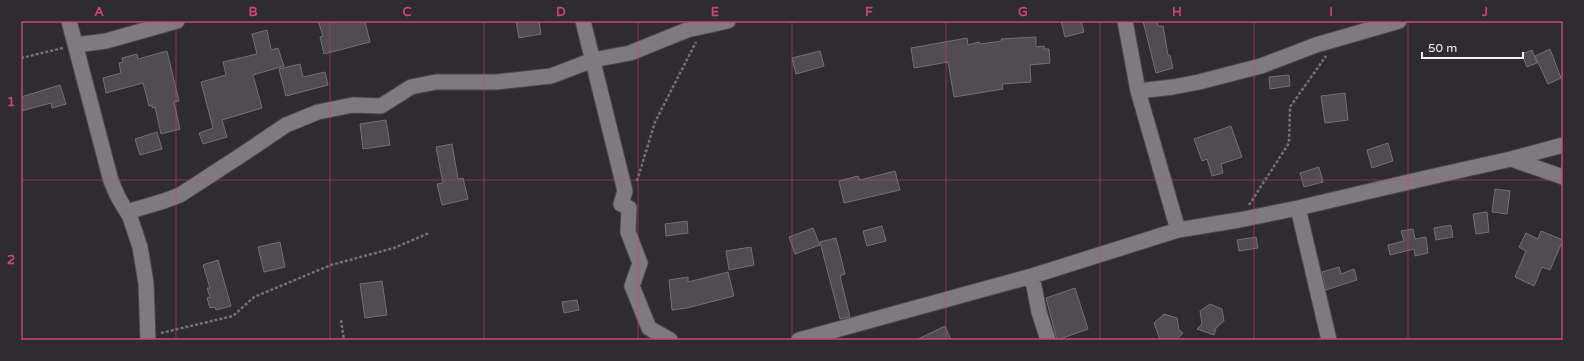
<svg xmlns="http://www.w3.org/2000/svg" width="1584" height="361" font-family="'Varela Round',sans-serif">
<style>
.building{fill:#504c52;stroke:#736f75}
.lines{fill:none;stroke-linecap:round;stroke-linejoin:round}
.minor-casing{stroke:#4c494e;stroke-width:17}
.path{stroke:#737075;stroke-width:2.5;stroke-dasharray:3 2;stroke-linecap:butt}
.minor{stroke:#7e7a80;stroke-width:15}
.grid{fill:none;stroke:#cc437a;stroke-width:1;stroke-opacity:0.55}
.neatline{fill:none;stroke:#cc437a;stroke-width:1.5}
.grid-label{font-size:13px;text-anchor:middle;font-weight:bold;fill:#cc437a}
</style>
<rect width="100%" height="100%" fill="#2f2c31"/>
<!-- building -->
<path class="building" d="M 318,21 L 365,21 L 370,42 L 324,54 L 320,37 L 323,36 Z
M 516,21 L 539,21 L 541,34 L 519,38 Z
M 1061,21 L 1081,21 L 1084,32 L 1065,37 Z
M 1143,21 L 1157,21 L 1158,26 L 1163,26 L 1168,55 L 1170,55 L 1173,68 L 1156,73 Z
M 267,30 L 271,50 L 278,48 L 284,66 L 253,75 L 262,108 L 222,120 L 227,137 L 203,144 L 199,133 L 213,128 L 201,82 L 226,75 L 223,62 L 257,54 L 252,34 Z
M 1036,37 L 1036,47 L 1044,46 L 1044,49 L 1049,49 L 1050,63 L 1030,65 L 1031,82 L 1002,84 L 1003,89 L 954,97 L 948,62 L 914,68 L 911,48 L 967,38 L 968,45 L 979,42 L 980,44 L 1002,41 L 1001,39 Z
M 1550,49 L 1561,78 L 1548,84 L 1535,56 Z
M 1532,50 L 1537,63 L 1527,67 L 1522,54 Z
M 167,51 L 179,101 L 174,102 L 180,129 L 161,134 L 155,107 L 152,108 L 152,105 L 149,106 L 143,83 L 106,93 L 103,78 L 121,73 L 119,63 L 123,62 L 122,58 L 137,54 L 138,59 Z
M 820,51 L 824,66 L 796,74 L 792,58 Z
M 300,64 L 303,77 L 325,72 L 328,85 L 286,96 L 279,69 Z
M 1289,75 L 1290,86 L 1270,89 L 1269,77 Z
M 60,85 L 66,104 L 52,108 L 51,103 L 21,111 L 21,97 Z
M 1345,93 L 1348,120 L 1325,123 L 1321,96 Z
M 386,120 L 390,145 L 363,149 L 360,124 Z
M 1231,126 L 1242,157 L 1221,164 L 1223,173 L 1212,176 L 1207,159 L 1202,161 L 1194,139 Z
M 157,132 L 162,149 L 140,155 L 135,139 Z
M 1388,143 L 1393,161 L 1372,168 L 1367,150 Z
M 452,144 L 458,179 L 463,178 L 468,199 L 442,205 L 437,184 L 443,183 L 436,147 Z
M 1319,167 L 1323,182 L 1304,187 L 1300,173 Z
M 895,171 L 900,190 L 844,203 L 839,181 L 858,176 L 860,180 Z
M 1495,189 L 1510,191 L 1507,214 L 1492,212 Z
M 1487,212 L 1489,232 L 1476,234 L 1473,214 Z
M 687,221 L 688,233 L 666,236 L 665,224 Z
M 1451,225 L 1453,237 L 1436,240 L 1434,228 Z
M 882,226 L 886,241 L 867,246 L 863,231 Z
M 813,228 L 820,245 L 795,254 L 789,237 Z
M 1413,229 L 1415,239 L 1426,237 L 1428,253 L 1415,256 L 1414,249 L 1390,255 L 1388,245 L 1404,241 L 1401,231 Z
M 1541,231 L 1563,240 L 1550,270 L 1542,267 L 1534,286 L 1515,277 L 1526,251 L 1519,247 L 1526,233 L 1538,239 Z
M 1256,237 L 1258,248 L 1239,251 L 1237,240 Z
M 836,238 L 845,274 L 840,276 L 850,317 L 840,319 L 820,242 Z
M 280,242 L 285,267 L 264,272 L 258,247 Z
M 751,247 L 754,265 L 729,270 L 726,251 Z
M 218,260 L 231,306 L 216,310 L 215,307 L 210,308 L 207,298 L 210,297 L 207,288 L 210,288 L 203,265 Z
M 1339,267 L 1341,274 L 1354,269 L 1357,280 L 1326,290 L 1322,272 Z
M 728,272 L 734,296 L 687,308 L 672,310 L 669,280 L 688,277 L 688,282 Z
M 382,281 L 387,315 L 365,318 L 360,284 Z
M 1075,288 L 1088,329 L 1057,340 L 1046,298 Z
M 577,300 L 579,310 L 564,313 L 562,302 Z
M 1210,304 L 1222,309 L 1224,321 L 1216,328 L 1214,335 L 1197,329 L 1202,324 L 1200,311 Z
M 1164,314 L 1177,318 L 1179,330 L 1183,333 L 1176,340 L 1160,340 L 1154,323 Z
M 945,326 L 951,340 L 916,340 Z"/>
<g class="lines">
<defs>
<path id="minor" d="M 69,21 L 111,181 L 118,197 L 130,217 L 140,247 L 146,283 L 148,340
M 583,21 L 625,191 L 621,204 L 629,208 L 628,232 L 640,263 L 632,286 L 649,328 L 670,340
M 1125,21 L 1138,91 L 1178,230
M 76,45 L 106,41 L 177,21
M 1138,91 L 1173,87 L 1199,82 L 1261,66 L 1316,45 L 1399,21
M 1511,159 L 1563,177
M 1298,208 L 1329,340
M 127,212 L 164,201 L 180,195 L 243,154 L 286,125 L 318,112 L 353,105 L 381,106 L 411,87 L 436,82 L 496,82 L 551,76 L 593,60 L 630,53 L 687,30 L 728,21
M 1032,276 L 1039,312 L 1048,340
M 799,340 L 1032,276 L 1178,230 L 1239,220 L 1298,208 L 1426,178 L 1511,159 L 1563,145"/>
</defs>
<!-- minor casing -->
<use href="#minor" class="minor-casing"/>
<!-- path -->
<path class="path" d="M 21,58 L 63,48
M 637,181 L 655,122 L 696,42
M 1249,205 L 1289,143 L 1290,107 L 1326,56
M 341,320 L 344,340
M 161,333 L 233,316 L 254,297 L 331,265 L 394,248 L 429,233"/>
<!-- minor -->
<use href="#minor" class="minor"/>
</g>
<!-- grid -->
<path class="grid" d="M 176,21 L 176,340M 330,21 L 330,340M 484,21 L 484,340M 638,21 L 638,340M 792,21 L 792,340M 946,21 L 946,340M 1100,21 L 1100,340M 1254,21 L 1254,340M 1408,21 L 1408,340M 21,180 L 1563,180"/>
<!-- border -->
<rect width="1584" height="361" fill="none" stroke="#2f2c31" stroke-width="44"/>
<!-- scale -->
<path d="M1422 52v6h101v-6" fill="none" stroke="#f4f1f5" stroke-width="2"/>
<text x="1428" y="52" font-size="12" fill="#f4f1f5" stroke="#2f2c31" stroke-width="3" paint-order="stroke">50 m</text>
<rect x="22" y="22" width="1540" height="317" class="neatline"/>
<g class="grid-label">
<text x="99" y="16">A</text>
<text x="253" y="16">B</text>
<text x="407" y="16">C</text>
<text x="561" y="16">D</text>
<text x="715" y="16">E</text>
<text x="869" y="16">F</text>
<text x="1023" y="16">G</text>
<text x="1177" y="16">H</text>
<text x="1331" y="16">I</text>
<text x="1485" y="16">J</text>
<text x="11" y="106">1</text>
<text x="11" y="264">2</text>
</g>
</svg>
